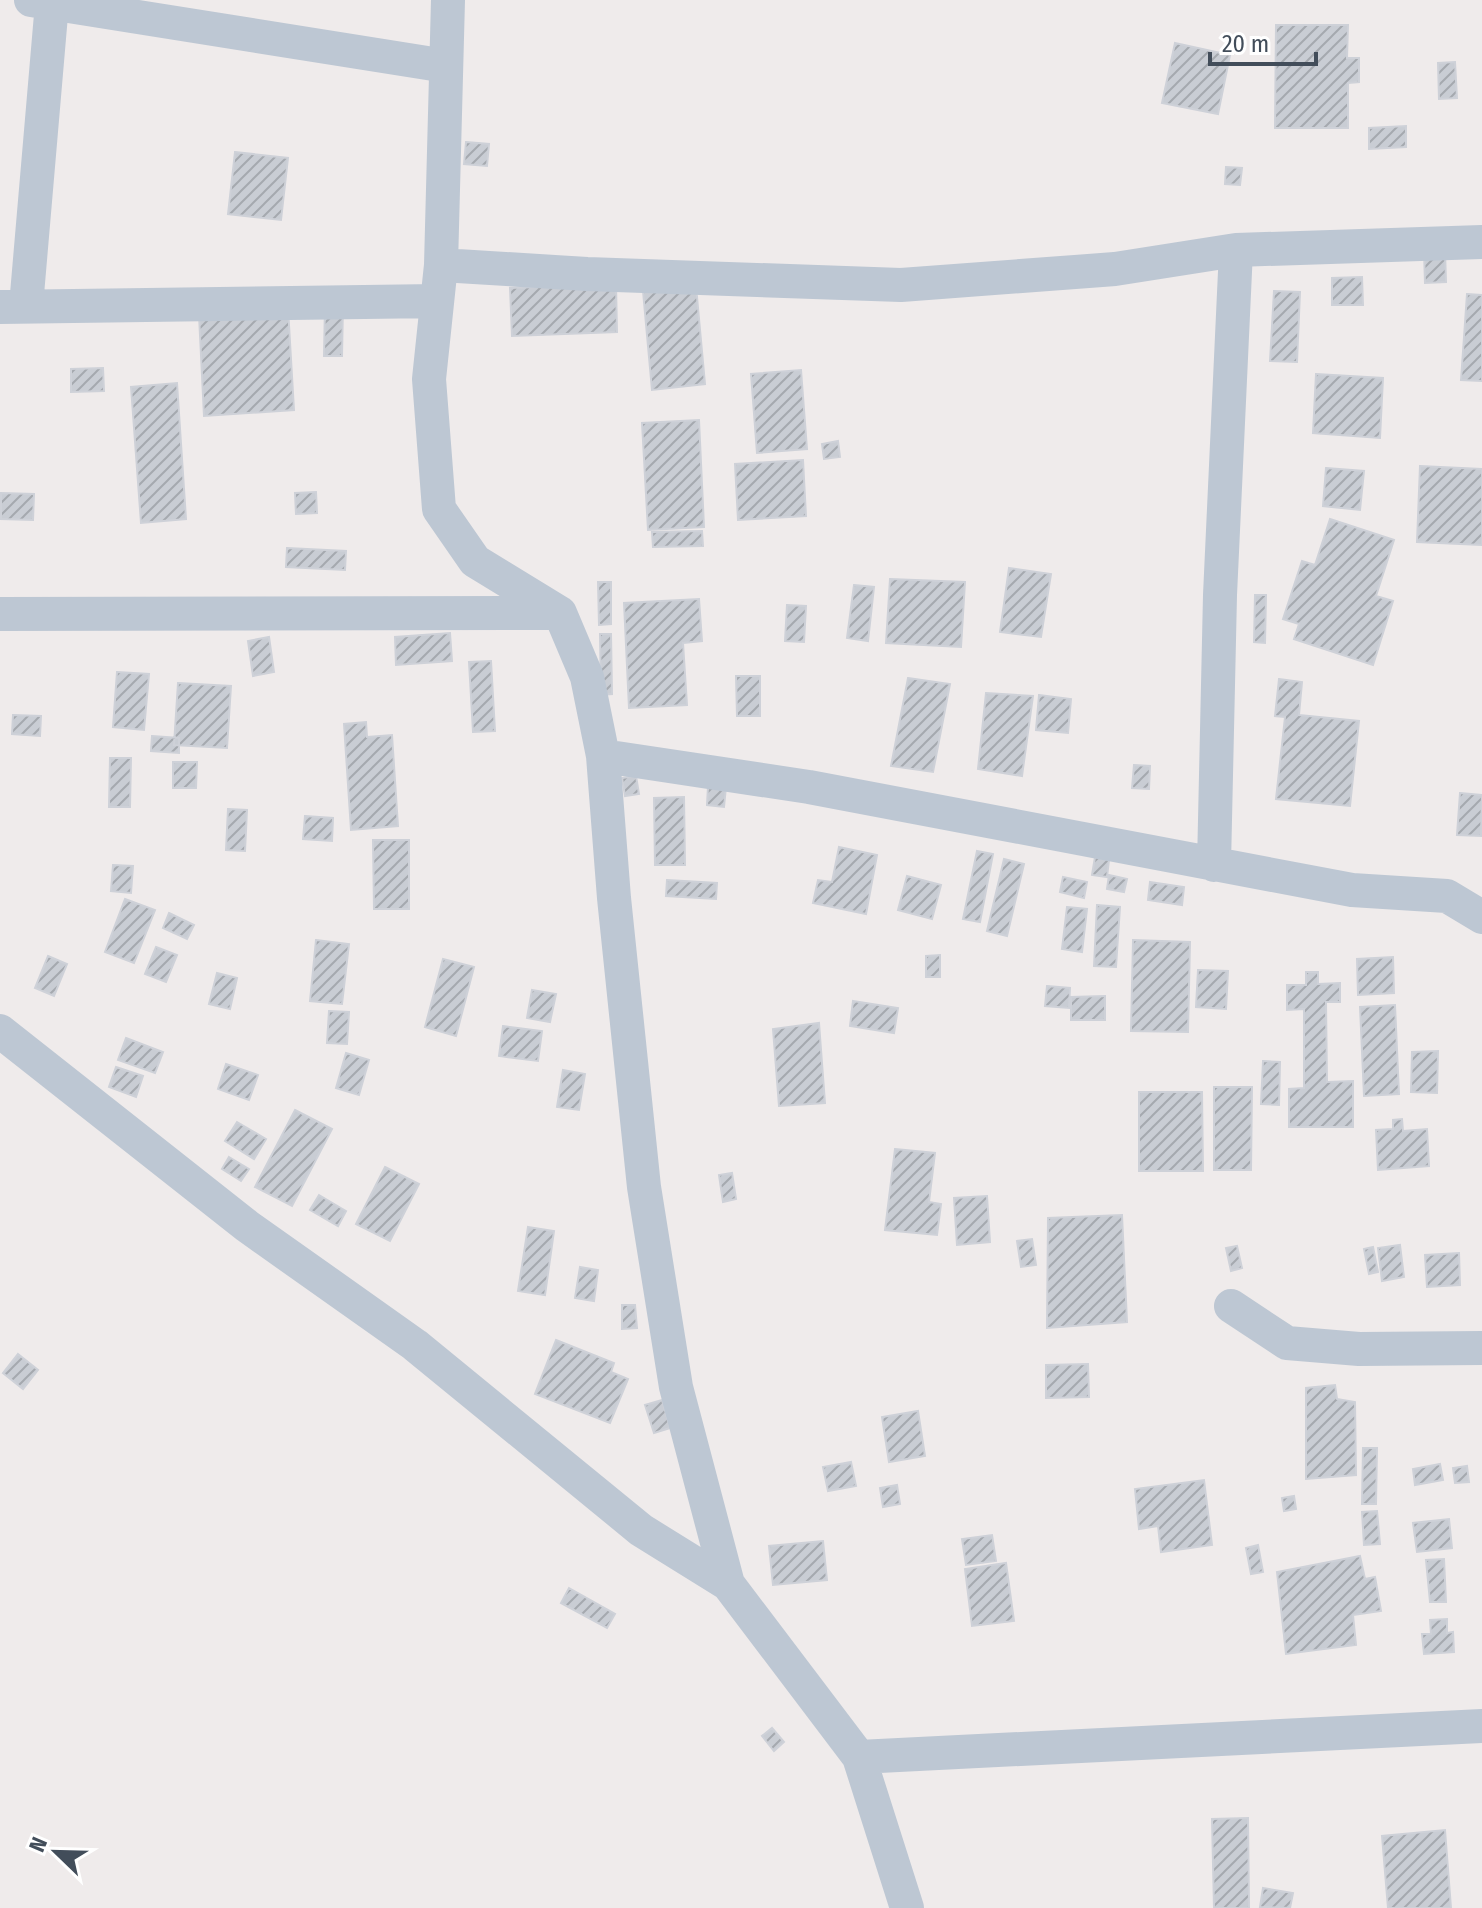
<svg xmlns="http://www.w3.org/2000/svg" width="1482" height="1908" font-family="'Fira Sans Condensed',sans-serif">
<style>
.building{fill:url(#building-hatch);stroke:#ced1d8;stroke-width:2}
.lines{fill:none;stroke-linecap:round;stroke-linejoin:round}
.minor{stroke:#bdc7d3;stroke-width:34}
</style>
<defs>
<pattern id="building-hatch" width="6" height="6" patternUnits="userSpaceOnUse" patternTransform="scale(2)"><rect width="6" height="6" fill="#c9cdd4"/><path d="M-1 1l2-2M0 6l6-6M5 7l2-2" fill="none" stroke="#a5a9af"/></pattern>
</defs>
<rect width="100%" height="100%" fill="#efebeb"/>
<!-- building -->
<path class="building" d="M 1276,25 L 1348,25 L 1347,58 L 1359,58 L 1359,82 L 1348,83 L 1348,128 L 1275,128 Z
M 1175,43 L 1230,55 L 1218,114 L 1162,103 Z
M 1455,62 L 1457,98 L 1439,99 L 1438,63 Z
M 1406,126 L 1406,147 L 1369,149 L 1369,128 Z
M 466,142 L 489,144 L 487,166 L 464,164 Z
M 235,152 L 288,158 L 281,220 L 228,214 Z
M 1226,167 L 1242,168 L 1240,185 L 1225,184 Z
M 1424,251 L 1445,251 L 1446,282 L 1425,283 Z
M 1362,277 L 1363,305 L 1332,305 L 1332,278 Z
M 616,284 L 617,332 L 512,336 L 510,288 Z
M 696,286 L 705,384 L 652,390 L 643,291 Z
M 1274,291 L 1300,292 L 1297,362 L 1270,361 Z
M 1467,294 L 1482,295 L 1482,381 L 1461,380 Z
M 325,305 L 343,305 L 342,356 L 324,356 Z
M 288,308 L 294,410 L 204,416 L 199,315 Z
M 103,368 L 104,391 L 71,392 L 71,369 Z
M 801,370 L 807,449 L 757,453 L 751,374 Z
M 1316,374 L 1383,378 L 1380,438 L 1313,433 Z
M 177,383 L 186,519 L 141,523 L 131,387 Z
M 699,420 L 704,527 L 648,530 L 642,423 Z
M 838,441 L 840,457 L 824,459 L 822,444 Z
M 803,460 L 806,516 L 738,520 L 735,464 Z
M 1420,466 L 1482,469 L 1482,545 L 1417,542 Z
M 1326,468 L 1364,471 L 1360,510 L 1323,506 Z
M 316,492 L 317,513 L 296,514 L 295,493 Z
M 1,493 L 34,494 L 33,520 L 1,519 Z
M 1330,519 L 1394,540 L 1376,596 L 1393,601 L 1373,665 L 1294,639 L 1299,624 L 1283,619 L 1302,561 L 1315,565 Z
M 702,531 L 703,546 L 653,547 L 652,532 Z
M 287,548 L 346,551 L 345,570 L 286,567 Z
M 1009,568 L 1051,574 L 1041,637 L 1000,632 Z
M 890,579 L 965,582 L 961,647 L 886,643 Z
M 598,582 L 611,582 L 611,624 L 599,625 Z
M 854,585 L 874,587 L 868,641 L 847,638 Z
M 1255,595 L 1266,595 L 1265,643 L 1254,642 Z
M 699,599 L 702,641 L 683,643 L 687,705 L 629,708 L 624,603 Z
M 787,605 L 806,606 L 804,642 L 785,641 Z
M 450,633 L 452,661 L 396,665 L 395,637 Z
M 600,634 L 611,634 L 612,694 L 601,695 Z
M 269,637 L 274,672 L 253,676 L 248,641 Z
M 491,661 L 495,731 L 473,732 L 469,662 Z
M 117,672 L 149,674 L 144,730 L 113,727 Z
M 736,676 L 760,676 L 760,716 L 737,716 Z
M 908,678 L 950,684 L 933,772 L 891,766 Z
M 1279,679 L 1302,682 L 1299,715 L 1359,721 L 1350,806 L 1276,799 L 1285,717 L 1275,716 Z
M 178,683 L 231,686 L 227,748 L 174,745 Z
M 986,693 L 1033,696 L 1022,776 L 978,769 Z
M 1039,695 L 1071,699 L 1068,733 L 1036,730 Z
M 13,715 L 41,716 L 40,736 L 12,734 Z
M 366,722 L 367,737 L 392,735 L 398,826 L 351,830 L 344,724 Z
M 152,736 L 179,738 L 179,753 L 151,751 Z
M 110,758 L 131,758 L 130,807 L 109,807 Z
M 173,762 L 197,762 L 196,788 L 173,788 Z
M 1134,765 L 1150,766 L 1149,789 L 1132,788 Z
M 636,776 L 639,794 L 625,796 L 622,778 Z
M 708,786 L 726,787 L 724,807 L 707,805 Z
M 1460,793 L 1482,795 L 1481,836 L 1457,835 Z
M 684,797 L 685,865 L 655,865 L 654,798 Z
M 228,809 L 247,810 L 245,851 L 226,850 Z
M 305,816 L 333,818 L 332,841 L 303,839 Z
M 373,840 L 409,840 L 409,909 L 374,909 Z
M 839,847 L 877,855 L 866,914 L 813,903 L 818,880 L 832,882 Z
M 977,851 L 993,854 L 980,922 L 963,919 Z
M 1095,857 L 1109,860 L 1107,877 L 1092,875 Z
M 1004,859 L 1024,864 L 1007,936 L 987,931 Z
M 113,865 L 133,866 L 131,893 L 111,891 Z
M 1109,875 L 1127,879 L 1124,892 L 1107,889 Z
M 907,876 L 941,885 L 932,919 L 898,910 Z
M 1063,877 L 1087,882 L 1084,898 L 1060,892 Z
M 667,880 L 717,883 L 716,899 L 666,896 Z
M 1150,882 L 1184,887 L 1182,905 L 1148,900 Z
M 125,899 L 155,910 L 134,963 L 105,952 Z
M 1097,905 L 1120,907 L 1116,967 L 1094,966 Z
M 1067,907 L 1087,909 L 1082,952 L 1062,949 Z
M 169,913 L 194,925 L 187,939 L 163,928 Z
M 316,940 L 349,944 L 342,1004 L 310,1001 Z
M 1133,940 L 1190,942 L 1188,1032 L 1131,1031 Z
M 156,947 L 177,955 L 166,982 L 145,974 Z
M 940,955 L 940,977 L 926,977 L 926,956 Z
M 48,956 L 67,964 L 54,996 L 35,988 Z
M 1393,957 L 1394,993 L 1358,995 L 1357,959 Z
M 443,959 L 474,967 L 456,1036 L 425,1027 Z
M 1198,970 L 1228,971 L 1226,1009 L 1196,1007 Z
M 1306,972 L 1318,972 L 1318,984 L 1340,983 L 1340,1002 L 1326,1002 L 1327,1082 L 1353,1081 L 1353,1127 L 1289,1127 L 1289,1089 L 1304,1088 L 1304,1009 L 1287,1010 L 1287,985 L 1306,985 Z
M 217,973 L 237,978 L 230,1009 L 209,1004 Z
M 1047,986 L 1070,988 L 1069,1008 L 1045,1006 Z
M 532,990 L 556,994 L 550,1022 L 527,1018 Z
M 1105,996 L 1105,1020 L 1071,1020 L 1071,997 Z
M 853,1001 L 898,1008 L 894,1033 L 850,1026 Z
M 1395,1005 L 1399,1094 L 1364,1096 L 1360,1007 Z
M 329,1011 L 349,1012 L 347,1044 L 327,1043 Z
M 819,1023 L 825,1103 L 779,1106 L 773,1029 Z
M 503,1026 L 542,1031 L 538,1061 L 499,1056 Z
M 126,1038 L 163,1052 L 155,1073 L 118,1060 Z
M 1438,1051 L 1437,1093 L 1411,1092 L 1412,1052 Z
M 346,1053 L 369,1060 L 359,1095 L 336,1088 Z
M 1263,1061 L 1280,1062 L 1279,1105 L 1261,1104 Z
M 226,1064 L 258,1075 L 249,1100 L 218,1089 Z
M 116,1067 L 143,1076 L 136,1097 L 109,1087 Z
M 563,1070 L 585,1074 L 579,1110 L 557,1107 Z
M 1214,1087 L 1252,1087 L 1251,1170 L 1214,1170 Z
M 1139,1092 L 1202,1092 L 1203,1171 L 1139,1171 Z
M 295,1110 L 332,1129 L 292,1206 L 255,1187 Z
M 1402,1119 L 1403,1131 L 1427,1129 L 1429,1166 L 1378,1170 L 1376,1130 L 1393,1129 L 1393,1120 Z
M 237,1122 L 266,1139 L 254,1159 L 225,1141 Z
M 895,1149 L 935,1153 L 929,1202 L 941,1204 L 937,1235 L 885,1230 Z
M 229,1157 L 249,1169 L 241,1181 L 222,1169 Z
M 385,1167 L 419,1184 L 390,1241 L 356,1224 Z
M 732,1173 L 736,1199 L 723,1202 L 719,1175 Z
M 319,1195 L 346,1211 L 338,1226 L 310,1210 Z
M 987,1196 L 990,1242 L 957,1245 L 954,1198 Z
M 1122,1215 L 1127,1322 L 1047,1328 L 1048,1218 Z
M 528,1227 L 554,1231 L 545,1295 L 518,1291 Z
M 1032,1239 L 1036,1265 L 1021,1267 L 1017,1241 Z
M 1400,1245 L 1404,1277 L 1382,1281 L 1378,1248 Z
M 1237,1246 L 1242,1268 L 1231,1271 L 1226,1248 Z
M 1373,1247 L 1378,1272 L 1369,1274 L 1364,1249 Z
M 1459,1253 L 1460,1285 L 1427,1287 L 1425,1255 Z
M 580,1267 L 598,1270 L 594,1301 L 575,1298 Z
M 622,1305 L 635,1305 L 637,1328 L 622,1329 Z
M 556,1340 L 614,1363 L 611,1372 L 628,1379 L 610,1423 L 535,1394 Z
M 18,1354 L 38,1370 L 23,1389 L 3,1373 Z
M 1088,1364 L 1089,1397 L 1046,1398 L 1046,1365 Z
M 1335,1385 L 1337,1399 L 1355,1402 L 1356,1475 L 1306,1479 L 1306,1388 Z
M 662,1400 L 670,1428 L 654,1433 L 645,1405 Z
M 918,1411 L 925,1456 L 889,1462 L 882,1417 Z
M 1363,1448 L 1377,1448 L 1376,1504 L 1362,1504 Z
M 851,1462 L 856,1486 L 828,1491 L 823,1467 Z
M 1440,1464 L 1443,1480 L 1415,1485 L 1413,1469 Z
M 1467,1466 L 1469,1482 L 1455,1483 L 1453,1468 Z
M 1204,1480 L 1212,1545 L 1161,1552 L 1158,1526 L 1139,1529 L 1135,1489 Z
M 897,1485 L 900,1504 L 883,1507 L 880,1488 Z
M 1294,1496 L 1296,1509 L 1284,1511 L 1282,1498 Z
M 1377,1511 L 1380,1544 L 1364,1545 L 1362,1512 Z
M 1449,1519 L 1452,1548 L 1417,1552 L 1413,1523 Z
M 992,1535 L 996,1561 L 966,1565 L 962,1539 Z
M 823,1541 L 827,1580 L 773,1585 L 769,1546 Z
M 1258,1545 L 1263,1572 L 1251,1574 L 1246,1548 Z
M 1360,1556 L 1365,1579 L 1375,1577 L 1381,1611 L 1353,1615 L 1356,1645 L 1286,1654 L 1277,1572 Z
M 1444,1559 L 1446,1602 L 1430,1602 L 1426,1560 Z
M 1006,1563 L 1014,1621 L 972,1626 L 965,1569 Z
M 569,1588 L 615,1614 L 607,1628 L 561,1603 Z
M 1447,1619 L 1447,1633 L 1453,1632 L 1454,1652 L 1424,1654 L 1422,1634 L 1431,1634 L 1430,1620 Z
M 772,1728 L 784,1742 L 774,1751 L 762,1736 Z
M 1248,1818 L 1249,1908 L 1214,1908 L 1212,1819 Z
M 1445,1830 L 1451,1908 L 1388,1908 L 1382,1836 Z
M 1263,1888 L 1293,1893 L 1290,1908 L 1260,1907 Z"/>
<g class="lines">
<!-- minor -->
<path class="minor" d="M 31,0 L 446,66
M 448,0 L 441,265 L 429,379 L 439,509 L 475,561 L 560,613 L 587,677 L 603,756 L 614,898 L 644,1187 L 676,1387 L 728,1584 L 859,1757 L 907,1908
M 441,265 L 587,274 L 901,285 L 1115,269 L 1236,250 L 1482,242
M 26,306 L 52,3
M 0,307 L 437,301
M 0,614 L 560,613
M 603,756 L 809,787 L 1352,890 L 1447,896 L 1482,917
M 1214,865 L 1220,595 L 1236,250
M 0,1031 L 247,1226 L 415,1345 L 641,1530 L 728,1584
M 1231,1306 L 1287,1343 L 1359,1349 L 1482,1348
M 859,1757 L 1482,1726"/>
</g>
<!-- north arrow -->
<g transform="translate(56 1852) rotate(293)" stroke="#ffffff" stroke-width="6" paint-order="stroke">
<path d="M0-6L14 30L0 20L-14 30Z" fill="#424d5a"/>
<text y="-12" font-size="22" font-weight="bold" text-anchor="middle" fill="#424d5a">N</text>
</g>
<!-- scale -->
<path d="M1210 52v12h106v-12" fill="none" stroke="#424d5a" stroke-width="4"/>
<text x="1222" y="52" font-size="24" fill="#424d5a" stroke="#ffffff" stroke-width="6" paint-order="stroke">20 m</text>
</svg>
